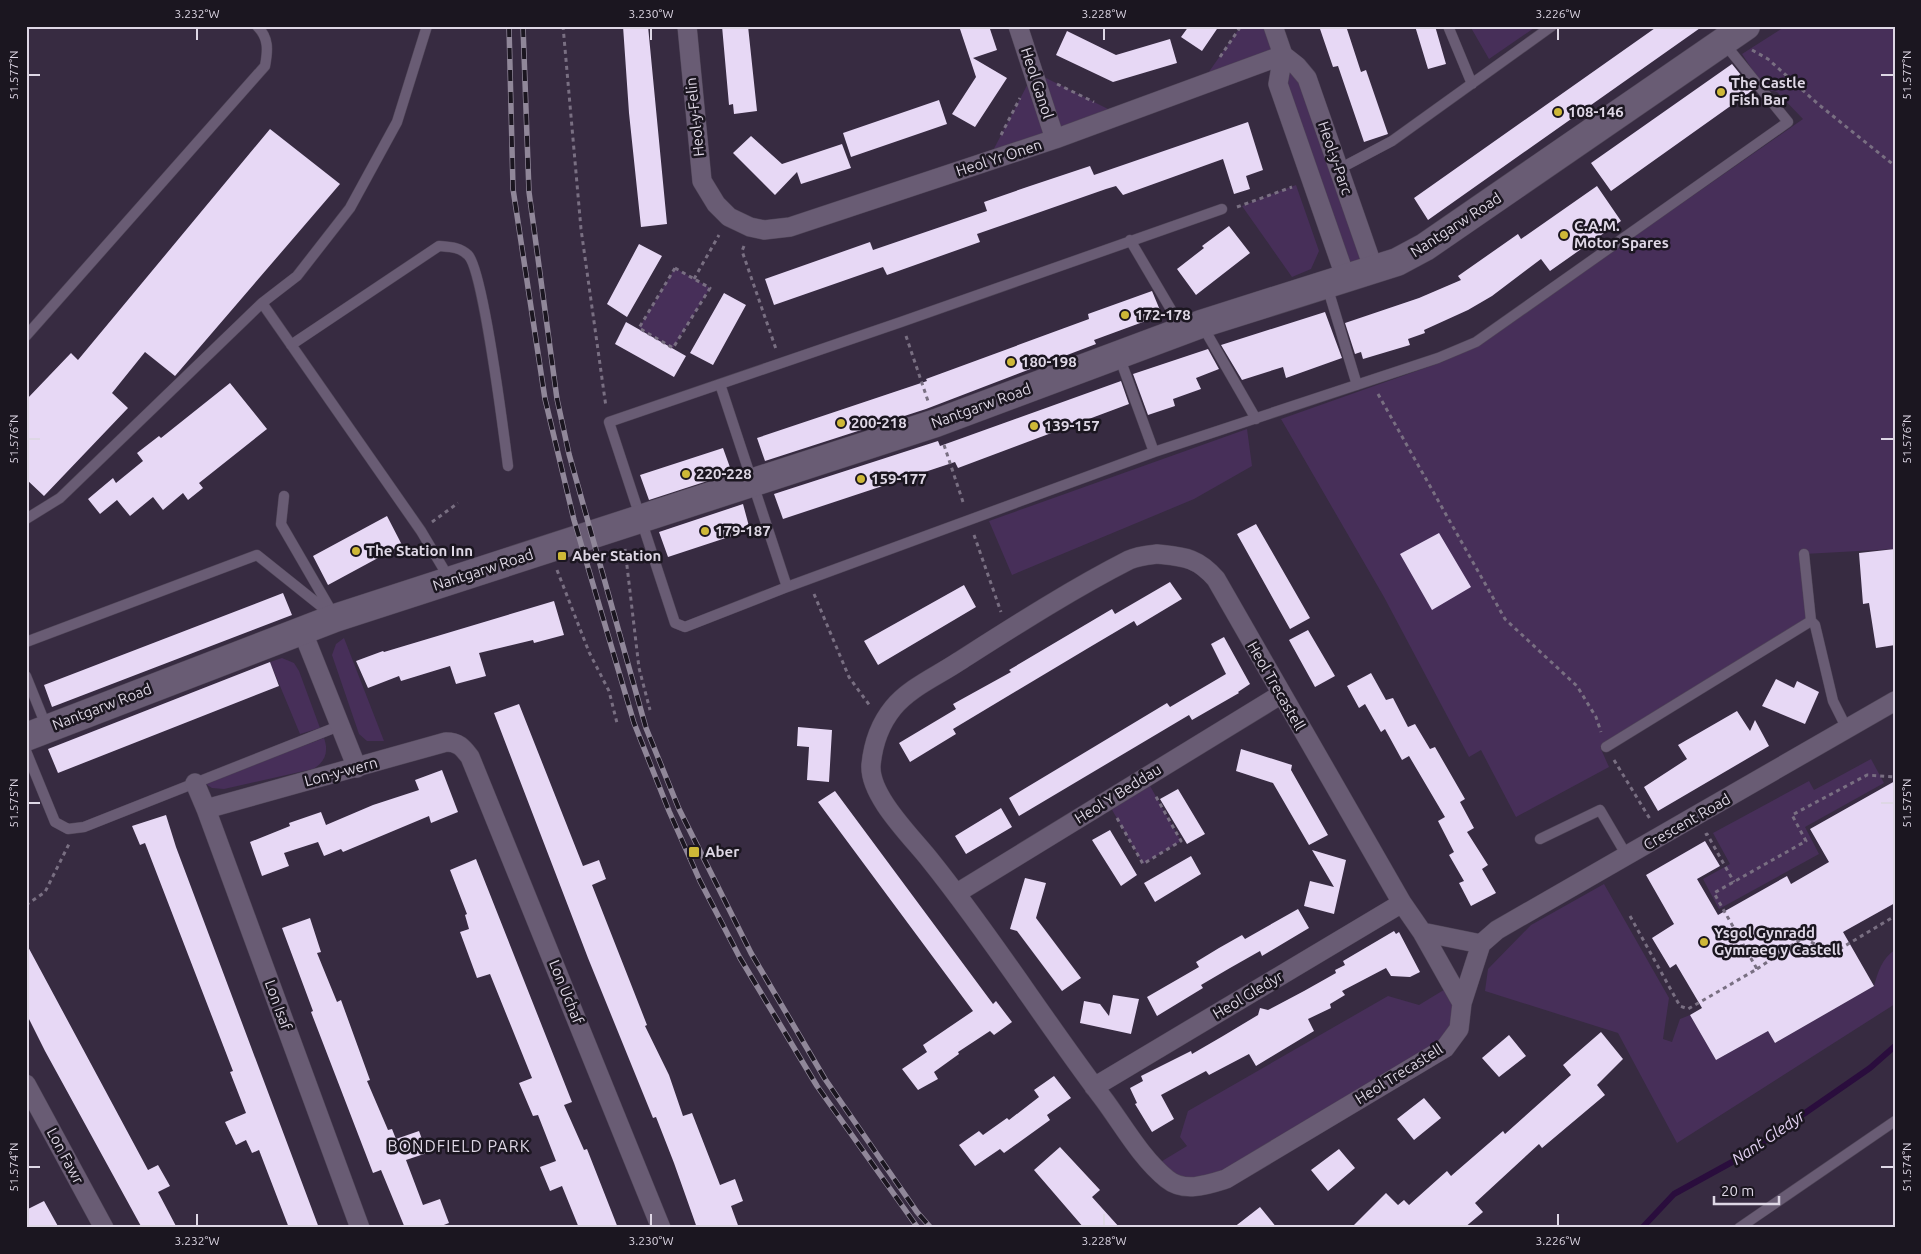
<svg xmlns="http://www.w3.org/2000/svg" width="1921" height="1254" font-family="Ubuntu,sans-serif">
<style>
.green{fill:#472f59}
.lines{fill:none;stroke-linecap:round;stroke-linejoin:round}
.stream{stroke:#2a0d3d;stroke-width:6}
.building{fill:#e7d8f5}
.lane-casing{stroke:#504658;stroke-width:11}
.street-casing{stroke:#504658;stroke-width:20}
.secondary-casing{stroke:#504658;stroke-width:29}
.path{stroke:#796f82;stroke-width:3;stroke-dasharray:4 4;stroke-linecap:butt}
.lane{stroke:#695c74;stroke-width:10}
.street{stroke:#695c74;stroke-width:19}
.secondary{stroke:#695c74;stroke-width:28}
.rail-casing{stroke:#908799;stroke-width:5.5}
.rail{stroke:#1b1620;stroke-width:4;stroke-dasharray:11;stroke-linecap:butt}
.ticks{fill:none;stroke:#ded7e5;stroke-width:2}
.poi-dot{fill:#ceb837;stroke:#1b1620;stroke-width:2}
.labels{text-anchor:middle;stroke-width:5;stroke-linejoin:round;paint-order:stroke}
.street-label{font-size:15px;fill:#ded7e5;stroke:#1b1620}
.poi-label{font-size:15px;font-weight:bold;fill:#ded7e5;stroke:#1b1620;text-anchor:start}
.water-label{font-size:16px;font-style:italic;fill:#e4d2f3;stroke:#1b1620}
.neighbourhood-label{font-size:16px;letter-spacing:1px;fill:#ded7e5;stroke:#1b1620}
.neatline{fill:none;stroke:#ded7e5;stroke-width:2}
.ticks-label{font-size:12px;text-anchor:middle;fill:#ded7e5}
</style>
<rect width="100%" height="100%" fill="#372b41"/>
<!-- green -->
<path class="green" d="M 1241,26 L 1273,26 L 1297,66 L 1374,270 L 1346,279 L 1278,84 L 1283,56 L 1199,86 Z
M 1470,26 L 1537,26 L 1489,59 Z
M 1786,26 L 1895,26 L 1895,549 L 1804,554 L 1811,621 L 1611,744 L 1600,747 L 1609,767 L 1516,817 L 1481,750 L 1469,757 L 1384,597 L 1281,419 L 1442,362 L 1475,347 L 1803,119 L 1777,92 L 1765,89 L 1742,54 Z
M 1034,72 L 1120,115 L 987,162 Z
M 1296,185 L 1319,251 L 1311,269 L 1292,277 L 1242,206 Z
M 675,268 L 710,288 L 673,348 L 639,328 Z
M 1247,429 L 1252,466 L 1194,499 L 1012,575 L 989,521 Z
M 344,638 L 384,741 L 367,741 L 359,734 L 332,655 L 336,644 Z
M 282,658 L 294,663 L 299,671 L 320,728 L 300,734 L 270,662 Z
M 324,738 C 329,752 325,762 313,769 L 224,789 L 212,788 L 204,783 Z
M 1871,759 L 1884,783 L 1805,827 L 1819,854 L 1719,909 L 1703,879 L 1730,864 L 1713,833 L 1809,781 L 1814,790 Z
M 1145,777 L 1181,841 L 1143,864 L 1107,801 Z
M 1604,884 L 1669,998 L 1663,1039 L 1672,1042 L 1680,1019 L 1690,1015 L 1716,1060 L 1768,1031 L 1775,1043 L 1874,986 C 1878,972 1882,958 1895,950 L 1895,1004 L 1677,1143 L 1618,1033 L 1485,991 L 1488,969 L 1531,925 Z
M 1452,985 L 1459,1029 L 1204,1186 L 1154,1166 L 1187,1146 L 1180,1137 L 1188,1111 L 1388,996 L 1419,1005 Z"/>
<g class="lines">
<!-- stream -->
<path class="stream" d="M 1642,1228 L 1674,1194 L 1743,1156 L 1870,1068 L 1895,1046"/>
</g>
<!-- building -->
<path class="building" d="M 623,26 L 648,26 L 667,224 L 641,227 L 629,113 Z
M 722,26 L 748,26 L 757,111 L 734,114 L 733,104 L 729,105 Z
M 959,26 L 989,26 L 997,50 L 973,58 L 1007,78 L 975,127 L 952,114 L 976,77 Z
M 1189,26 L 1219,26 L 1202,51 L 1181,37 Z
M 1319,26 L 1346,26 L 1361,72 L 1366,70 L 1388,134 L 1364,142 L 1338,66 L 1333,67 Z
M 1415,26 L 1435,26 L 1446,64 L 1428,69 Z
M 1658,26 L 1703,26 L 1428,220 L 1414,198 Z
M 1067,31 L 1116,55 L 1170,39 L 1177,63 L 1113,82 L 1056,55 Z
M 1732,64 L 1753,90 L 1611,191 L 1591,163 Z
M 939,100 L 947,124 L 851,157 L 843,133 Z
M 1248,122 L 1263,170 L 1246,176 L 1250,189 L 1234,194 L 1223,159 L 1123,195 L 1116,186 L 1106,189 L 977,234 L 980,242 L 887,275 L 883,267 L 774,305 L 765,279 L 870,242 L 873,250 L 987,211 L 984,202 L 1030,186 L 1090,166 L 1094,175 Z
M 270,129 L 340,184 L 175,376 L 145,352 L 112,393 L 128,408 L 44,496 L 26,479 L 26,400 L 71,353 L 78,360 Z
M 751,136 L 782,164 L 842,144 L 851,168 L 801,184 L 797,172 L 775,195 L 733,153 Z
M 1597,186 L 1621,221 L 1550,271 L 1541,259 L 1492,296 L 1468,310 L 1424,330 L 1425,333 L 1408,339 L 1410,345 L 1363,359 L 1361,352 L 1355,354 L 1345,323 L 1419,298 L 1461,280 L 1458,276 L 1518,234 L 1521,239 Z
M 1229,226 L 1250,253 L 1196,295 L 1177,269 L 1204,248 L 1202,246 Z
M 639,244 L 662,256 L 627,317 L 607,304 Z
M 1152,291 L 1162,315 L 1094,340 L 1096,344 L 926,409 L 765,461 L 757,438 L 927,381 L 926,379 L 1089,319 L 1088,314 Z
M 724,293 L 746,305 L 713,365 L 690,353 Z
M 1325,312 L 1342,358 L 1286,378 L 1283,367 L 1242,380 L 1221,345 Z
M 626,322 L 686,356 L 674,377 L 615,344 Z
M 1208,349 L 1219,369 L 1196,378 L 1201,389 L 1173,399 L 1175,406 L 1148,415 L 1133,374 Z
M 1121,381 L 1129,404 L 958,468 L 955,462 L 783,519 L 774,494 L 938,441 L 940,446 Z
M 230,383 L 267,429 L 199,483 L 203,488 L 188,500 L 183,493 L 163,510 L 153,497 L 130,516 L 117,500 L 100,514 L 88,499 L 113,478 L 116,483 L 143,461 L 137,453 L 159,436 L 161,438 Z
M 723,448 L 732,473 L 649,500 L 640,475 Z
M 743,504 L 750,530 L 668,557 L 659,532 Z
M 387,516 L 402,545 L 328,585 L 313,556 Z
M 1256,524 L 1310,618 L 1290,629 L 1237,534 Z
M 1439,533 L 1471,587 L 1432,610 L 1400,554 Z
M 1895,549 L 1895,645 L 1876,648 L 1869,603 L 1863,604 L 1859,553 Z
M 1170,582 L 1182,599 L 1137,626 L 1134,621 L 1090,647 L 953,729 L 956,734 L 910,762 L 899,743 L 956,709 L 953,704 L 1011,672 L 1009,670 L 1112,609 L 1115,614 Z
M 964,585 L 976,607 L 878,665 L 864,641 Z
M 283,593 L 292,615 L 52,707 L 44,685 Z
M 554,601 L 564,635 L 534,643 L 533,640 L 479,653 L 486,676 L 456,684 L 450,666 L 401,681 L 399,676 L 368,688 L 356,661 L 383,651 L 384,652 Z
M 1308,630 L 1335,676 L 1315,687 L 1289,640 Z
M 1224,637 L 1250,684 L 1238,692 L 1239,693 L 1192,720 L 1189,715 L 1019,816 L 1009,798 L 1167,703 L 1170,707 L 1226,674 L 1211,644 Z
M 270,662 L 279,686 L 58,773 L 48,749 Z
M 1371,673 L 1386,700 L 1393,698 L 1408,727 L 1415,724 L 1430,749 L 1435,747 L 1465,799 L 1460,802 L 1474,828 L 1467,832 L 1488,865 L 1482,869 L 1496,893 L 1471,906 L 1459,883 L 1464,881 L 1449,855 L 1454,852 L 1438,821 L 1445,817 L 1409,756 L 1402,760 L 1385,729 L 1381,732 L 1365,704 L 1359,708 L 1347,686 Z
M 1776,679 L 1794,688 L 1797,681 L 1819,692 L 1805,724 L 1762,706 Z
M 519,704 L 583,866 L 599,860 L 606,879 L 592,885 L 647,1025 L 645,1026 L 669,1075 L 683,1116 L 692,1113 L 720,1185 L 735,1179 L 743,1201 L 731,1206 L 739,1228 L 697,1228 L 674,1163 L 656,1117 L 653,1118 L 588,958 L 494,713 Z
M 1737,711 L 1750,731 L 1755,720 L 1769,746 L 1658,811 L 1644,787 L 1687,759 L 1678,745 Z
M 798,727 L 832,730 L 829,782 L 807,780 L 809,747 L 797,746 Z
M 1241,749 L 1292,765 L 1291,770 L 1328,835 L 1309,845 L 1273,783 L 1236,771 Z
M 442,770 L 458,812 L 431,823 L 429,816 L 343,852 L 341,849 L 324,856 L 318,842 L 284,853 L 289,866 L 262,876 L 250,842 L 290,826 L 289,823 L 321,812 L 326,825 L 373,805 L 419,790 L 415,780 Z
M 1895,781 L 1895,903 L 1843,932 L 1874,986 L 1775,1043 L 1768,1031 L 1716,1060 L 1690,1015 L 1702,1008 L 1676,964 L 1670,968 L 1652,938 L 1674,924 L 1646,875 L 1705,841 L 1720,866 L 1697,879 L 1718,915 L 1787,876 L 1791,884 L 1829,862 L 1810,829 Z
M 1178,789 L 1205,834 L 1187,844 L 1160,799 Z
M 835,791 L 993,1004 L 996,1001 L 1012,1022 L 994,1035 L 990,1031 L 958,1052 L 959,1054 L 934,1072 L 938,1079 L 918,1090 L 902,1069 L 927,1052 L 923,1045 L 973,1011 L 818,802 Z
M 1001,808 L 1012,827 L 966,854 L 955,836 Z
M 166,815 L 176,847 L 319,1228 L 289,1228 L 259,1150 L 252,1153 L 246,1140 L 236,1145 L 225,1122 L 246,1113 L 230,1072 L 233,1071 L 145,843 L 140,845 L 132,826 Z
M 1110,830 L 1137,875 L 1121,886 L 1092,840 Z
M 1312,850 L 1346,860 L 1334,914 L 1304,906 L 1310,881 L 1334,887 Z
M 1191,856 L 1201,874 L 1155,902 L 1144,883 Z
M 476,859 L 572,1102 L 564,1105 L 584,1150 L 587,1149 L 618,1228 L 579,1228 L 562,1186 L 550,1191 L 540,1167 L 556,1161 L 538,1115 L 533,1116 L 519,1083 L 532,1078 L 490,974 L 477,978 L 460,932 L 469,929 L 465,915 L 467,914 L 450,870 Z
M 1025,878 L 1046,883 L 1036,918 L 1081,978 L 1062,991 L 1017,931 L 1010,929 Z
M 1298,909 L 1309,928 L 1262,956 L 1260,951 L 1230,968 L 1201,985 L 1203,988 L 1157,1016 L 1147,997 L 1199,967 L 1196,962 L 1219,948 L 1242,935 L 1245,939 Z
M 310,918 L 321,952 L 317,953 L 337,1002 L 341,1000 L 370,1080 L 367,1081 L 388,1130 L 392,1129 L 396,1139 L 419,1131 L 427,1153 L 406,1160 L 423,1205 L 440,1199 L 449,1223 L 436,1228 L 405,1228 L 381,1170 L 373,1173 L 311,1012 L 313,1011 L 282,928 Z
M 1394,931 L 1396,934 L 1399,932 L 1420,972 L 1410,977 L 1391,976 L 1386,968 L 1342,991 L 1345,995 L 1330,1004 L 1331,1008 L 1308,1019 L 1314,1031 L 1256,1066 L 1249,1054 L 1209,1075 L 1206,1071 L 1161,1095 L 1174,1119 L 1152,1132 L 1135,1104 L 1137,1103 L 1130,1088 L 1143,1081 L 1141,1076 L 1191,1051 L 1192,1054 L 1223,1036 L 1258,1015 L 1260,1008 L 1268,1010 L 1304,991 L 1336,973 L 1335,970 L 1345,965 L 1343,961 Z
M 26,943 L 148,1170 L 158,1165 L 170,1186 L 158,1192 L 177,1228 L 142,1228 L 45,1051 L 26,1013 Z
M 1113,995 L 1139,999 L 1131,1034 L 1080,1023 L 1084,1001 L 1100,1004 L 1109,1016 Z
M 1601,1032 L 1623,1059 L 1597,1085 L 1605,1095 L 1542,1148 L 1539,1144 L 1475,1203 L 1483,1212 L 1464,1228 L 1351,1228 L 1386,1193 L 1398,1205 L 1404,1200 L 1409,1205 L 1447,1171 L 1451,1176 L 1503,1131 L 1505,1134 L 1571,1075 L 1563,1065 Z
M 1509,1035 L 1526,1056 L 1499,1077 L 1482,1058 Z
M 1054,1076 L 1071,1098 L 1047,1115 L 1050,1120 L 1004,1153 L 1000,1149 L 975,1166 L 959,1145 L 979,1131 L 983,1135 L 1007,1118 L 1009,1120 L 1039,1097 L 1034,1090 Z
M 1424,1098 L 1441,1118 L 1414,1140 L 1397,1119 Z
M 1060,1147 L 1100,1190 L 1092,1197 L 1120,1228 L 1084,1228 L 1034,1170 Z
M 1339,1149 L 1355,1168 L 1328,1191 L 1311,1170 Z
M 44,1201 L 59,1228 L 26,1228 L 26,1210 Z
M 1260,1207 L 1277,1228 L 1233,1228 Z"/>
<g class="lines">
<defs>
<path id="lane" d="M 1448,26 L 1472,84
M 1339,169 L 1392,141 L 1552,26
M 1130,240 L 1183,330
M 1327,286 L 1357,385
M 262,303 L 297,276 L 350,208 L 397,122 L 427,26
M 1202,325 L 1256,419
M 26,336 L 265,66 C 268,50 269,38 257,26
M 291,345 L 439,246 C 450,247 460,247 468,255 C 483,269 504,435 508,466
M 1119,356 L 1154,452
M 720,384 L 787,587 L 685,627 L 675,623 L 609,422 L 901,322 L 1222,209
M 284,496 L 281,524 L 332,612
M 26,519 L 60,498 L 262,303 L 421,531 L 443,568 L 447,580
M 1804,554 L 1811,621
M 787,587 L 1154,452 L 1438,358 L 1476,342 L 1788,122 L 1724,43
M 26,642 L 257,555 L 332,615
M 26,676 L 47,728
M 1606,747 L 1811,621 L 1815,625 L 1833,701 L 1847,729
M 26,751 L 55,822 L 68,829 L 84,827 L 339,726
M 1540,839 L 1600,810 L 1627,856
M 1739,1228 L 1895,1121"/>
<path id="street" d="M 687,26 L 702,181 L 716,204 L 729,217 L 750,227 L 764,230 L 790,227 L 1055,139 L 1283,55
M 1018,26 L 1055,139
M 1273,26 L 1283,55 L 1278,84 L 1346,279
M 1283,55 L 1297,66 L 1307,78 L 1374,270
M 1157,554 C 1184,557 1197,557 1216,579 L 1402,903 L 1422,932 L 1481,944 L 1462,1003 L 1459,1029 L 1445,1048 L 1226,1179 C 1207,1185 1184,1193 1167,1179 C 1142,1159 1124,1127 1105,1101 C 1045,1022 992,937 930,860 C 912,837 869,796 871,765 C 873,745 880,724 893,708 C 909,688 937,676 958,662 C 1013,627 1072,589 1129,560 C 1137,556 1148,555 1157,554 Z
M 302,630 L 357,768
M 195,783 L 206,809 L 360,1228
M 206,809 L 446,742 C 459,742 463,748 470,757 L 661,1228
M 957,893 L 1280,695
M 1422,932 L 1462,1003
M 1481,944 L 1497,930 L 1895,701
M 26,1084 L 104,1228
M 1094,1087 L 1402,903"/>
<path id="secondary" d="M 26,737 L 335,618 L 936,423 L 1201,324 L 1397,262 L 1425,247 L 1746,26"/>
</defs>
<!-- lane casing -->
<use href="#lane" class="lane-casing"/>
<!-- street casing -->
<use href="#street" class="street-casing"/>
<!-- secondary casing -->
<use href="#secondary" class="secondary-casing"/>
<!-- path -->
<path class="path" d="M 563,26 L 581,229 L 606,407
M 1752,50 L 1768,59 L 1818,104 L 1895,166
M 1220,57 L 1241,26
M 1057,84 L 1094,102
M 1001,135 L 1020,98
M 1237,207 L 1292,187
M 744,246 L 742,251 L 776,349
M 675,268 L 710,288 L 673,348 L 639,328 Z
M 694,279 L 719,235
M 906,336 L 928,401
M 1378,394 L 1505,619 L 1577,686 L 1596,717 L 1601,732
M 944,445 L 964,505
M 432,522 L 458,503
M 974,535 L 1001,612
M 625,549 L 639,668 L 650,710
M 557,570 L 589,652 L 609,691 L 617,723
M 814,594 L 849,677 L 870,706
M 1614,760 L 1650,819
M 1117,818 L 1143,864 L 1181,841 L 1155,795
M 1705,835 L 1707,834 L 1734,882
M 26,905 L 45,892 L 69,844
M 1630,916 L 1680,1006 L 1688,1009 L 1757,969 L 1714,893 L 1806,841 L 1792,815 L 1867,775 L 1895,777
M 1811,942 L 1833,953 L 1895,916
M 1757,969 L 1801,939"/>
<!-- lane -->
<use href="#lane" class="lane"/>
<!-- street -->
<use href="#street" class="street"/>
<!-- secondary -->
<use href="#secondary" class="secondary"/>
<defs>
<path id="rail" d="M 509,26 L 513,189 L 545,399 L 574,520 L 634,723 L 669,811 L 700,881 L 740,958 L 817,1086 L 918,1228
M 523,26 L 529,192 L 557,399 L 569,454 L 646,728 L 679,809 L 751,953 L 825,1079 L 917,1212 L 931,1228"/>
</defs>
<!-- rail casing -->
<use href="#rail" class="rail-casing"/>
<!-- rail -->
<use href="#rail" class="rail"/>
</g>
<!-- ticks -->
<path class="ticks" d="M 197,28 L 197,40M 651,28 L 651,40M 1104,28 L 1104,40M 1558,28 L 1558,40M 28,75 L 40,75M 1881,75 L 1894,75M 28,439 L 40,439M 1881,439 L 1894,439M 28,803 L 40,803M 1881,803 L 1894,803M 28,1167 L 40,1167M 1881,1167 L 1894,1167M 197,1214 L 197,1226M 651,1214 L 651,1226M 1104,1214 L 1104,1226M 1558,1214 L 1558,1226"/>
<!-- markers -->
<g class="poi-dot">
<circle cx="1721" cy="92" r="5"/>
<circle cx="1558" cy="112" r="5"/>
<circle cx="1564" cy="235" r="5"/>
<circle cx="1125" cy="315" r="5"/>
<circle cx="1011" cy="362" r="5"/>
<circle cx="841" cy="423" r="5"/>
<circle cx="1034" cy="426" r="5"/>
<circle cx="686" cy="474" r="5"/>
<circle cx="861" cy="479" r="5"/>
<circle cx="705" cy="531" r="5"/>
<circle cx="356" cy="551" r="5"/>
<rect x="557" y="551" width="10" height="10" rx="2.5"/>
<rect x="688" y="846" width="12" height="12" rx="2.5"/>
<circle cx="1704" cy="942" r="5"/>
</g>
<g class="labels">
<!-- street labels -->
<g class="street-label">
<text transform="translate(1037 83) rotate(72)" y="5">Heol Ganol</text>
<text transform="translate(695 117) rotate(-96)" y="5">Heol-y-Felin</text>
<text transform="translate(999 158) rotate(-18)" y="5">Heol Yr Onen</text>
<text transform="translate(1335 158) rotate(71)" y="5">Heol-y-Parc</text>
<text transform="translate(1456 225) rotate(-33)" y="5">Nantgarw Road</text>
<text transform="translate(981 406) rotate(-20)" y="5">Nantgarw Road</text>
<text transform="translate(483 570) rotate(-18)" y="5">Nantgarw Road</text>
<text transform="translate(1276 686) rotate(60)" y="5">Heol Trecastell</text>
<text transform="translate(102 707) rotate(-21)" y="5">Nantgarw Road</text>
<text transform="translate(341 772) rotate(-15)" y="5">Lon-y-wern</text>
<text transform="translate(1118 794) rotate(-32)" y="5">Heol Y Beddau</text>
<text transform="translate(1687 822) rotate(-30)" y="5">Crescent Road</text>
<text transform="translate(566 992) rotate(68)" y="5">Lon Uchaf</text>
<text transform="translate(1248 995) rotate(-31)" y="5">Heol Gledyr</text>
<text transform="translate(278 1005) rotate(70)" y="5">Lon Isaf</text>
<text transform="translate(1399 1074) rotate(-32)" y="5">Heol Trecastell</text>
<text transform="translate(65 1156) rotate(62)" y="5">Lon Fawr</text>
</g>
<!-- poi labels -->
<g class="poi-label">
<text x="1731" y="88">The Castle<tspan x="1731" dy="17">Fish Bar</tspan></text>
<text x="1568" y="117">108-146</text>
<text x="1574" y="231">C.A.M.<tspan x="1574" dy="17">Motor Spares</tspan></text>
<text x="1135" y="320">172-178</text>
<text x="1021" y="367">180-198</text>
<text x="851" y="428">200-218</text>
<text x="1044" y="431">139-157</text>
<text x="696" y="479">220-228</text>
<text x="871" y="484">159-177</text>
<text x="715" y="536">179-187</text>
<text x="366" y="556">The Station Inn</text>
<text x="572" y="561">Aber Station</text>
<text x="705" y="857">Aber</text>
<text x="1714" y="938">Ysgol Gynradd<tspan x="1714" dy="17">Gymraeg y Castell</tspan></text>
</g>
<!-- water labels -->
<g class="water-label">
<text transform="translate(1768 1137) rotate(-34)" y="6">Nant Gledyr</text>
</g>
<!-- neighbourhood labels -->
<g class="neighbourhood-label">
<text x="459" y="1152">BONDFIELD PARK</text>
</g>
</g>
<!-- border -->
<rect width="1921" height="1254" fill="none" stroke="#1b1620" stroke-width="55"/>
<!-- scale -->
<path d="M1714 1196v8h65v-8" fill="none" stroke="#ded7e5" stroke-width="2.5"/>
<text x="1721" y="1196" font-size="15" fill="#ded7e5" stroke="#1b1620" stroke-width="4" paint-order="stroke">20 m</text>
<rect x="28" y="28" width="1866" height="1198" class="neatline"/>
<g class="ticks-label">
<text x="197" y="18">3.232°W</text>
<text x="651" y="18">3.230°W</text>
<text x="1104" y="18">3.228°W</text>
<text x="1558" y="18">3.226°W</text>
<text transform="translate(14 75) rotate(-90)" y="4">51.577°N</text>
<text transform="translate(1907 75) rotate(-90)" y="4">51.577°N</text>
<text transform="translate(14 439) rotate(-90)" y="4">51.576°N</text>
<text transform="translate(1907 439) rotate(-90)" y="4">51.576°N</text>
<text transform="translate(14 803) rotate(-90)" y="4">51.575°N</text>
<text transform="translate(1907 803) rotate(-90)" y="4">51.575°N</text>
<text transform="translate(14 1167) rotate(-90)" y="4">51.574°N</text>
<text transform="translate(1907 1167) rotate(-90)" y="4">51.574°N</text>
<text x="197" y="1245">3.232°W</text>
<text x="651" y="1245">3.230°W</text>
<text x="1104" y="1245">3.228°W</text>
<text x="1558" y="1245">3.226°W</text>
</g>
</svg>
